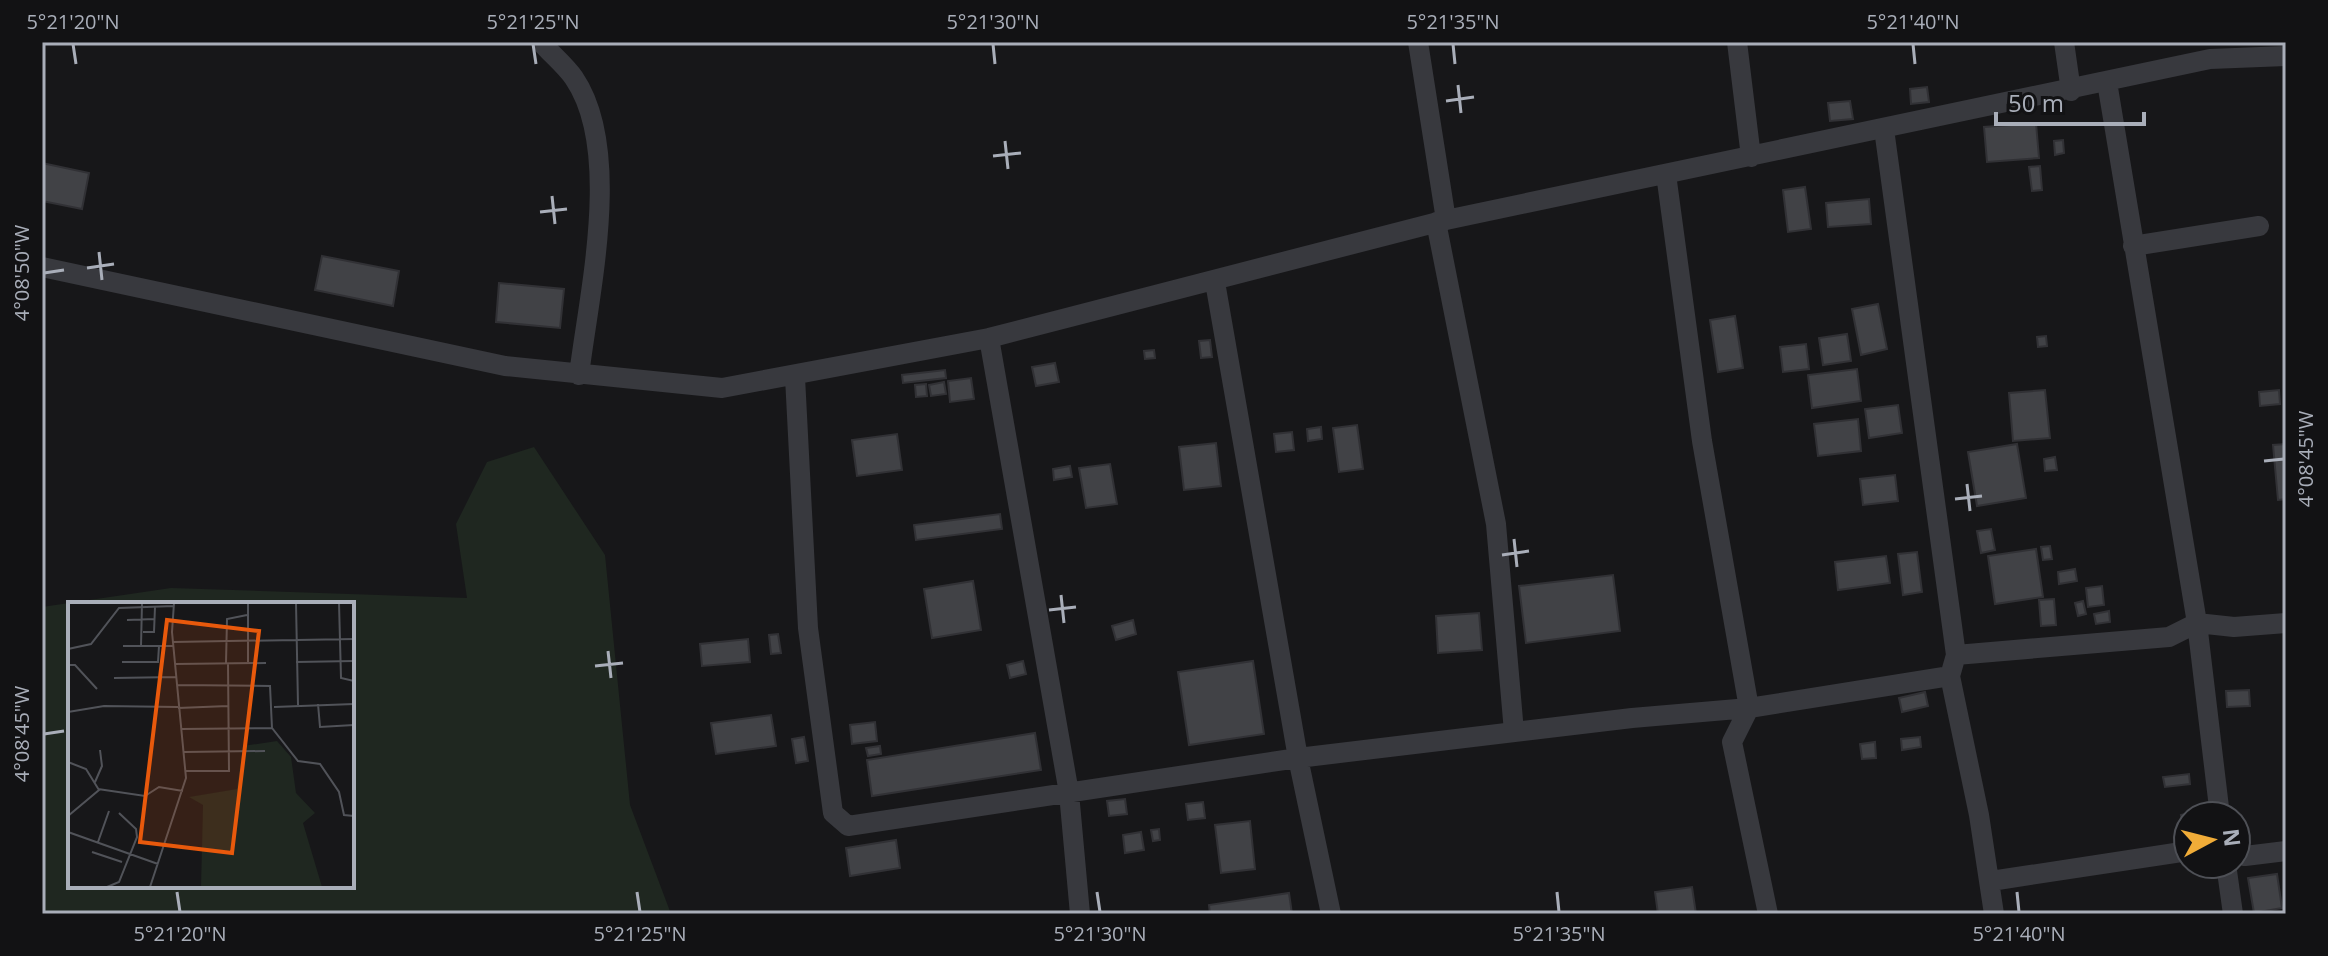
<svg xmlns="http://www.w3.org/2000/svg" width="2328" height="956" font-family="'Open Sans',sans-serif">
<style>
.green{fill:#1f2720;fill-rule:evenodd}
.building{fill:#414246;stroke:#313135;stroke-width:2}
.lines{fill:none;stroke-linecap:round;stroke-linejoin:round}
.minor{stroke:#38393e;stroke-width:20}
.ticks{fill:none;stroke:#a9aeb9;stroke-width:3}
.inset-road{fill:none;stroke:#515359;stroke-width:2}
.view{fill:#e8590c;fill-opacity:0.15;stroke:#e8590c;stroke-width:4}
.inset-edge{fill:none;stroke:#a9aeb9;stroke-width:4}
.neatline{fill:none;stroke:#a9aeb9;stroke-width:3}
.ticks-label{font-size:20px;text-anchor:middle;fill:#a9aeb9}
</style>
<rect width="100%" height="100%" fill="#171719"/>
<!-- green -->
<path class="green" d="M 534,447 L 605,555 L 630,805 L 671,914 L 42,914 L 42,607 L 171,588 L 467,598 L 456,524 L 487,462 ZM 70,604 L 352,604 L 352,886 L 70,886 Z"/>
<!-- building -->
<path class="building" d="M 1927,87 L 1929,102 L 1911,104 L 1910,89 Z
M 1850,101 L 1853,119 L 1830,121 L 1828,103 Z
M 2036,123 L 2039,158 L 1987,162 L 1984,127 Z
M 2063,140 L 2064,153 L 2055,155 L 2054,141 Z
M 42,163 L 89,173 L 82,209 L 42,201 Z
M 2040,166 L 2042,190 L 2032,191 L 2029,167 Z
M 1805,187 L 1811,229 L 1788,232 L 1783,190 Z
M 1869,199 L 1871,224 L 1828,227 L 1826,203 Z
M 322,256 L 399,271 L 393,306 L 315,290 Z
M 499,283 L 564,289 L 560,328 L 496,322 Z
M 1878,304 L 1887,349 L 1861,355 L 1852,309 Z
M 1735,316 L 1743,368 L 1718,372 L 1710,320 Z
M 1847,334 L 1851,361 L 1823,365 L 1819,338 Z
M 2046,336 L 2047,346 L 2038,347 L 2037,337 Z
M 1210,340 L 1212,357 L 1201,358 L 1199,341 Z
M 1806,344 L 1809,369 L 1783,372 L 1780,347 Z
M 1154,350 L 1155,358 L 1145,359 L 1144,351 Z
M 1055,363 L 1059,382 L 1036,386 L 1032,367 Z
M 1857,369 L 1861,401 L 1812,408 L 1808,375 Z
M 945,370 L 946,378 L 903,383 L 902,375 Z
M 971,378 L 974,399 L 950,402 L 948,381 Z
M 944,382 L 946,394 L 931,396 L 929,385 Z
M 926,384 L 927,396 L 916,397 L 915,385 Z
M 2045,390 L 2050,438 L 2013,441 L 2009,393 Z
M 2279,390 L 2280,404 L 2260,406 L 2259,392 Z
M 1898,405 L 1902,433 L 1869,438 L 1865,409 Z
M 1858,419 L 1861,451 L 1818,456 L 1814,424 Z
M 1357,425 L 1363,469 L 1339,472 L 1333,428 Z
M 1321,427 L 1322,439 L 1308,441 L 1307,429 Z
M 1292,432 L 1294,450 L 1276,452 L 1274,434 Z
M 897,434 L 902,470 L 857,476 L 852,440 Z
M 1216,443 L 1221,486 L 1184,490 L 1179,447 Z
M 2017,444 L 2026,498 L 1977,506 L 1968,452 Z
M 2286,444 L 2286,499 L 2278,500 L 2273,445 Z
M 2055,457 L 2057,470 L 2045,471 L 2044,459 Z
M 1110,464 L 1117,504 L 1086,508 L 1079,468 Z
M 1070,466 L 1072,477 L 1054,480 L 1053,469 Z
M 1895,475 L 1898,501 L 1863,505 L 1860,479 Z
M 1000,514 L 1002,529 L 916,540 L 914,525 Z
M 1991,529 L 1995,550 L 1981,553 L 1977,531 Z
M 2050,546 L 2052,559 L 2043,560 L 2041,547 Z
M 2036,549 L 2043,597 L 1995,604 L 1988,556 Z
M 1917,552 L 1922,592 L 1903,595 L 1898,554 Z
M 1886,556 L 1890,583 L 1838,590 L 1835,562 Z
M 2075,569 L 2077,581 L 2059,584 L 2058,572 Z
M 1613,575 L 1620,631 L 1526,643 L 1519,586 Z
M 973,581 L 981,630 L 932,638 L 924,589 Z
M 2102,586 L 2104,605 L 2088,607 L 2086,588 Z
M 2054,599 L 2056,625 L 2041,626 L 2039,600 Z
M 2083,601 L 2086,614 L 2078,616 L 2075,603 Z
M 2109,611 L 2110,622 L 2096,624 L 2094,614 Z
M 1479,613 L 1482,650 L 1438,653 L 1436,616 Z
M 1133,620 L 1136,634 L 1116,640 L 1112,626 Z
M 778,634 L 781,653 L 771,654 L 769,635 Z
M 748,639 L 750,662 L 702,666 L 700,644 Z
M 1023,661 L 1026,674 L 1010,678 L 1007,665 Z
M 1253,661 L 1264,734 L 1189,745 L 1178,672 Z
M 2249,690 L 2250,706 L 2227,707 L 2226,691 Z
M 1925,692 L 1928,706 L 1902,712 L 1899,698 Z
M 771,715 L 776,746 L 716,754 L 711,723 Z
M 875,722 L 877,741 L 852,744 L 850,725 Z
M 1035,733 L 1041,770 L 872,796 L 867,760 Z
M 804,737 L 808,761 L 796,763 L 792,739 Z
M 1920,737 L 1921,747 L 1902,750 L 1901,739 Z
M 1875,742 L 1876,758 L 1862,759 L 1860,744 Z
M 880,746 L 881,754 L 868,756 L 866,748 Z
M 2189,774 L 2190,784 L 2165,787 L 2163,777 Z
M 1125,799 L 1127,814 L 1109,816 L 1107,801 Z
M 1203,802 L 1205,818 L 1188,820 L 1186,804 Z
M 2194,812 L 2195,816 L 2188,816 L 2188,833 L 2185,834 L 2181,815 Z
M 1250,821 L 1255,869 L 1221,873 L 1215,825 Z
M 1159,829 L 1160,840 L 1153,841 L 1151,830 Z
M 1141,832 L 1144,850 L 1125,853 L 1123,835 Z
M 896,840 L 900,868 L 850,876 L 846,848 Z
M 2277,874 L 2282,908 L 2254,913 L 2248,878 Z
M 1692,887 L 1696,914 L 1658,914 L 1655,892 Z
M 1289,893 L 1292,914 L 1210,914 L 1209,905 Z"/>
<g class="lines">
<!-- minor -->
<path class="minor" d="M 541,42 C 551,54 565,65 574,78 C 623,150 589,293 579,375
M 1418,42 L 1446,220
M 1737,42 L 1751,157
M 2064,42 L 2071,91
M 2107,82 L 2197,623 L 2220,816
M 1884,129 L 1956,655 L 1950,676 L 1979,815 L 1994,914
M 1666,174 L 1702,441 L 1749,708 L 1732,742 L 1768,914
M 1436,222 L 1496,524 L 1514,732
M 2133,246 L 2259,226
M 42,267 L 505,366 L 722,388 L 989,338 L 1446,220 L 2210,59 L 2286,56
M 1215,282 L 1298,758 L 1331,914
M 989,338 L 1069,793 L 1080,914
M 795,377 L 808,628 L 833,813 L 848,826 L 1298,758 L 1632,718 L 1749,708 L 1950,676
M 1956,655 L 2169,637 L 2197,623 L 2234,627 L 2286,623
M 2236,852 L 2245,856 L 2286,851
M 2226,864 L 2233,914
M 1991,881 L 2188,851"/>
</g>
<!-- ticks -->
<path class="ticks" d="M 73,44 L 76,64M 533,44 L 536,64M 993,44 L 995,64M 1453,44 L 1455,64M 1913,44 L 1915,64M 1458,85 L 1461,113M 1446,101 L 1474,97M 1005,141 L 1008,169M 993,156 L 1021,153M 552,196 L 555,224M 540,212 L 567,209M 99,252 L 102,280M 87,268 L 114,264M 44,273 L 64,270M 2264,461 L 2284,459M 1967,484 L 1970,511M 1955,499 L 1982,496M 1514,539 L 1517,567M 1502,555 L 1529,551M 1061,595 L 1064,623M 1049,610 L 1076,607M 608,651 L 611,678M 595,666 L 623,663M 44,734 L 64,731M 177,892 L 180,912M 637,892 L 640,912M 1097,892 L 1100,912M 1557,892 L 1559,912M 2017,892 L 2019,912"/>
<!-- overview -->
<g transform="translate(68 602)">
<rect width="286" height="286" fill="#171719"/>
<path d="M 209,139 L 223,155 L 228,191 L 247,211 L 235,221 L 254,285 L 133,285 L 135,203 L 121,195 L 169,187 L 175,144 Z" fill="#1f2720"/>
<path class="inset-road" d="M 180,1 L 180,60M 228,1 L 230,103M 271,1 L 273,76 L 286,79M 59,18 L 87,17M 75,30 L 86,30 L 87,5M 105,40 L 286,37M 55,44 L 105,44M 73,44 L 74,1M 0,47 L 23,42 L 51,6 L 106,4M 54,60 L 90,60 L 91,44M 228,60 L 286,59M 158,61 L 159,17 L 179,13M 107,62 L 198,61M 0,63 L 7,63 L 29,87M 46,76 L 108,75M 109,83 L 202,84 L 204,126M 250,102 L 252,125 L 286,123M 206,105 L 286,102M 110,106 L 160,104M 0,110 L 36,104 L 110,105M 113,127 L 204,126 L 230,159 L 252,162 L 271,190 L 276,213 L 286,214M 116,150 L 197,149M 0,160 L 18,167 L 31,188 L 0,214M 118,169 L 161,169 L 160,62M 27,180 L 34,164 L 32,148M 30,187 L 77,194 L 91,185 L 115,189M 0,230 L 90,262M 30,240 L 41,209M 24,250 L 54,260M 39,285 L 51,280 L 69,235 L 68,227 L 51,211M 82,285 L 118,176 L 104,30 L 106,1"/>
<path class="view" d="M 99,18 L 191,29 L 164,251 L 72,240 Z"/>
<rect width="286" height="286" class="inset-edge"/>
</g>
<!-- border -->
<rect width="2328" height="956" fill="none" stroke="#121214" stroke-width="88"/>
<!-- north arrow -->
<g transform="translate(2212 840) rotate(83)"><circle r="38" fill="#121214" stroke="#4e5056" stroke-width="2"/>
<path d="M0-6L14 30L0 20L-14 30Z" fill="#f0ac38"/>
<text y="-12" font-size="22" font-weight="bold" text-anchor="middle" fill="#a9aeb9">N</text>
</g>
<!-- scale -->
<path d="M1996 112v12h148v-12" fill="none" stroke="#a9aeb9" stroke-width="4"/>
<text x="2008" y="112" font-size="24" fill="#a9aeb9" stroke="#121214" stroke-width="6" paint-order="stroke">50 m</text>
<rect x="44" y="44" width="2240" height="868" class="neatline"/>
<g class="ticks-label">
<text x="73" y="29">5°21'20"N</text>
<text x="533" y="29">5°21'25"N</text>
<text x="993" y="29">5°21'30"N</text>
<text x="1453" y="29">5°21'35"N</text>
<text x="1913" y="29">5°21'40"N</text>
<text transform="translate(22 273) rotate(-90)" y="7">4°08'50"W</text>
<text transform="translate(2306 459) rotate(-90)" y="7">4°08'45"W</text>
<text transform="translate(22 734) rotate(-90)" y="7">4°08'45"W</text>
<text x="180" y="941">5°21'20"N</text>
<text x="640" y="941">5°21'25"N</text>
<text x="1100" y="941">5°21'30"N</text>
<text x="1559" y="941">5°21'35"N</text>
<text x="2019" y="941">5°21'40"N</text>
</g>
</svg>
